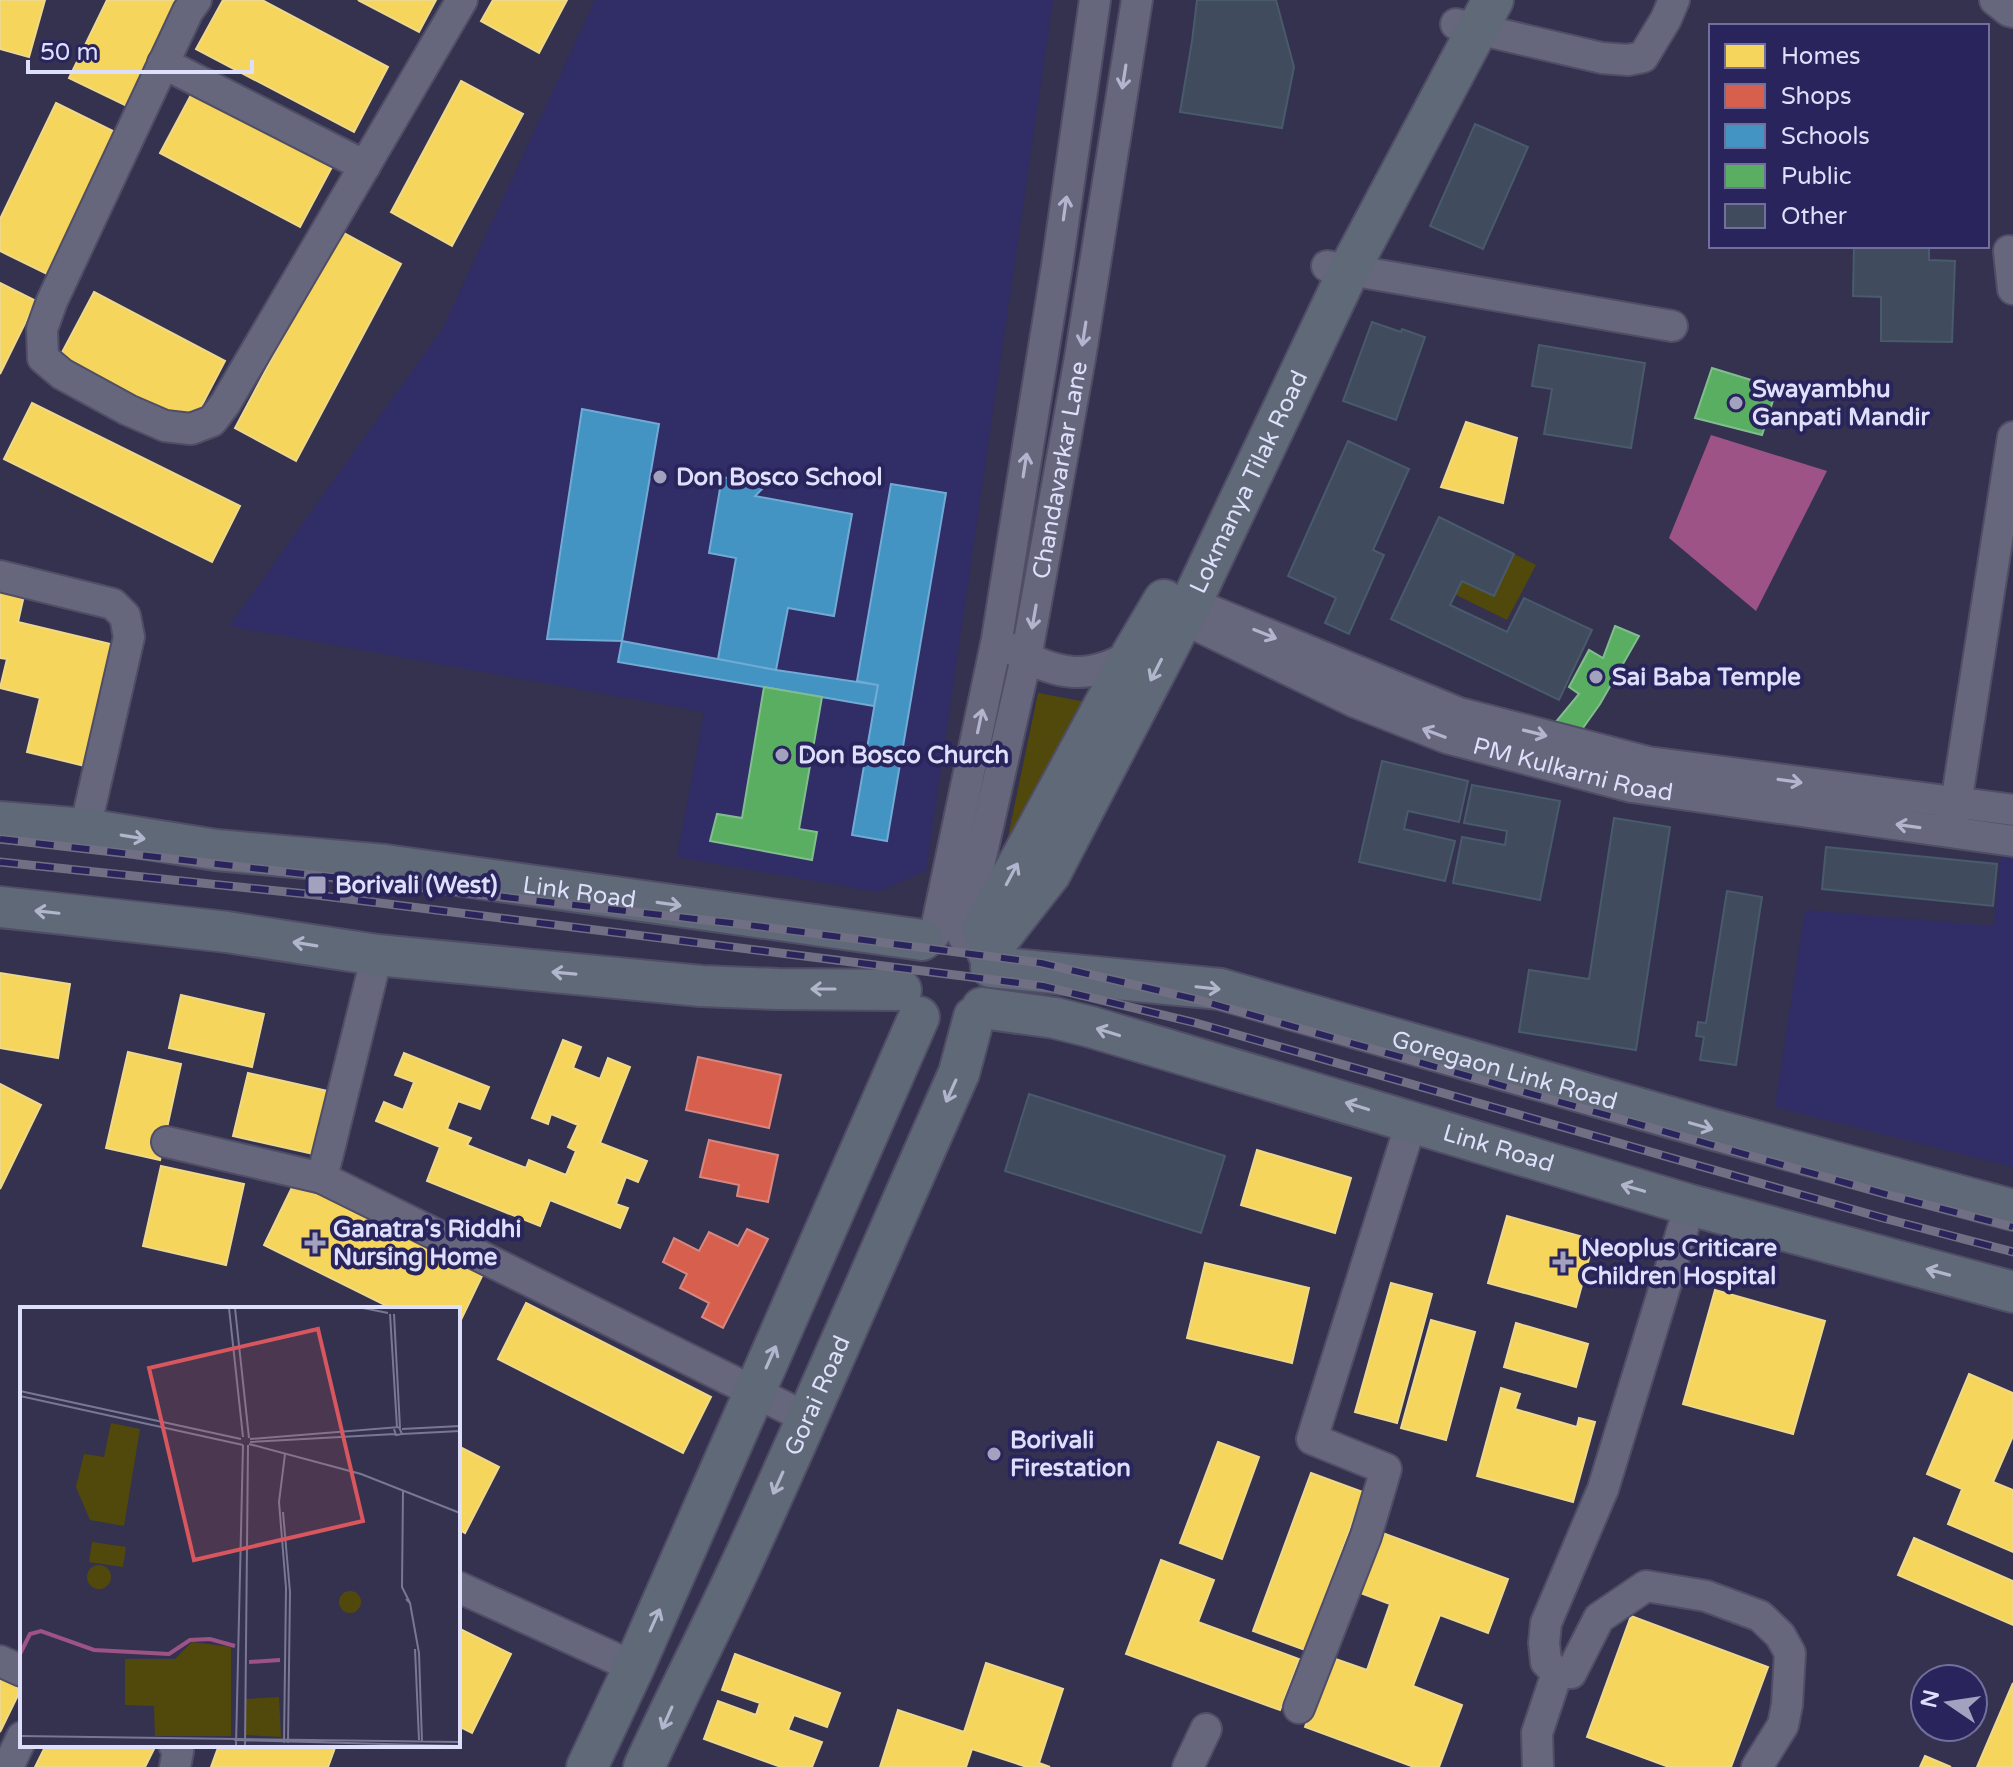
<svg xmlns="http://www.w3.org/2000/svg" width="2013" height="1767" font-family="'Varela Round',sans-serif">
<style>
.built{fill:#312d66}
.green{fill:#51490c}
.water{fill:#9e5386}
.homes{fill:#f6d55c;stroke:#eed88c;stroke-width:2}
.shops{fill:#d6604d;stroke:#d88681;stroke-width:2}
.schools{fill:#4393c3;stroke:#71aad4;stroke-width:2}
.public{fill:#5aae61;stroke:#81bd8f;stroke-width:2}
.building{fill:#404c5e;stroke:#485a6c;stroke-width:2}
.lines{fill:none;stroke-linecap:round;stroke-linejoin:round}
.minor-casing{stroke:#504e67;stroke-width:34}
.major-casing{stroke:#504e67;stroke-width:44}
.minor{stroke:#66667c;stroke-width:30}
.major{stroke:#606977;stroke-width:40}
.rail-casing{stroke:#706f83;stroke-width:9}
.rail{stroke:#29255c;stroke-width:6;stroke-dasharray:18;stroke-linecap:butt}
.oneway{stroke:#b3b5cf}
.oneway2{stroke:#b1b6cd}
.poi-dot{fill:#a2a2bf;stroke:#29255c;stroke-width:3}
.labels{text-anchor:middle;stroke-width:8;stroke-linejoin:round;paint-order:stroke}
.poi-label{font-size:24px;font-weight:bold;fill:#dddffb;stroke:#29255c;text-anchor:start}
.street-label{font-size:24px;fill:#dddffb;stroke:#29255c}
.inset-river{fill:none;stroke:#9e5386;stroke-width:4}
.inset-road{fill:none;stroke:#787794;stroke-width:2}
.view{fill:#d8565d;fill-opacity:0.15;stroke:#d8565d;stroke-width:4}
.inset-edge{fill:none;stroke:#dddffb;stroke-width:4}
</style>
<rect width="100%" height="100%" fill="#34324f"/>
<!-- built -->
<path class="built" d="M 595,0 L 1053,0 L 926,871 L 878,892 L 677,857 L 704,712 L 229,626 L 443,328 Z
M 2001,856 L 2013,858 L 2013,1167 L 1775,1107 L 1805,910 L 1994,926 Z"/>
<!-- green -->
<path class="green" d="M 1514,554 L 1536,565 L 1507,620 L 1448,591 L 1458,572 L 1497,589 Z
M 1038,693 L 1086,702 L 1002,866 Z"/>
<!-- water -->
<path class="water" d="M 1711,435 L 1827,471 L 1756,611 L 1669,538 Z"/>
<!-- homes -->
<path class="homes" d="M 0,0 L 45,0 L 29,57 L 0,49 Z
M 107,0 L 186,0 L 133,109 L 69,78 Z
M 223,0 L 262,0 L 388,67 L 354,132 L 196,49 Z
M 358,0 L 436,0 L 419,32 Z
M 493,0 L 567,0 L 539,53 L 481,21 Z
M 461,81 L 523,114 L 452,246 L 391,212 Z
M 192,93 L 332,167 L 300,227 L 160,153 Z
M 56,103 L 119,134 L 51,276 L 0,251 L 0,219 Z
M 340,231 L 401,264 L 296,461 L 235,428 Z
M 0,283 L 36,301 L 0,374 Z
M 94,292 L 225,361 L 190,428 L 59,358 Z
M 32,403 L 240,506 L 212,562 L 4,459 Z
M 1466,422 L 1517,438 L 1503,503 L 1441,487 Z
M 0,585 L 25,591 L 18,622 L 123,647 L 93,768 L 27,752 L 40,698 L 0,688 L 7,659 L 0,658 Z
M 0,973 L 70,984 L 58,1058 L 0,1048 Z
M 181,995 L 264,1014 L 252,1067 L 169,1048 Z
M 563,1040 L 581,1047 L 573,1068 L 600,1079 L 608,1058 L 630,1067 L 600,1143 L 647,1161 L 638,1182 L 626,1177 L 616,1204 L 628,1208 L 620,1228 L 550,1200 L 540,1226 L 427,1181 L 440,1147 L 376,1121 L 384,1102 L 403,1110 L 414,1082 L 395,1075 L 404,1053 L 489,1087 L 480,1109 L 458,1101 L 447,1129 L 471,1138 L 467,1145 L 526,1168 L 529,1160 L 566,1175 L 576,1151 L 568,1147 L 578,1125 L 551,1114 L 548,1124 L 532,1118 Z
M 128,1052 L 181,1064 L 160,1160 L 106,1148 Z
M 248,1073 L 332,1092 L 318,1155 L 233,1136 Z
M 0,1084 L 41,1105 L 0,1189 Z
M 1257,1150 L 1351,1178 L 1335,1233 L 1241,1205 Z
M 161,1166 L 244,1184 L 226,1265 L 143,1246 Z
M 296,1179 L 484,1272 L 458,1326 L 458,1309 L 393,1309 L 264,1245 Z
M 1507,1216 L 1594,1240 L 1576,1307 L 1488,1283 Z
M 1205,1263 L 1309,1288 L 1292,1363 L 1187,1338 Z
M 1391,1283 L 1432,1294 L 1397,1423 L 1355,1412 Z
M 1715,1290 L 1825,1321 L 1793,1434 L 1683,1404 Z
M 526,1303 L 711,1397 L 683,1453 L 498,1359 Z
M 1431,1320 L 1475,1332 L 1446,1440 L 1401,1428 Z
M 1516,1323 L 1588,1344 L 1576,1387 L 1504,1367 Z
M 1969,1374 L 2013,1393 L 2013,1436 L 1993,1482 L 2013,1490 L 2013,1552 L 1948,1524 L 1962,1489 L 1927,1474 Z
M 1501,1388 L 1520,1394 L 1515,1409 L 1577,1427 L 1579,1418 L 1595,1422 L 1573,1502 L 1477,1476 Z
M 1218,1442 L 1259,1457 L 1222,1559 L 1180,1543 Z
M 458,1446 L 499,1467 L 465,1533 L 458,1529 Z
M 1311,1473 L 1363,1492 L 1305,1650 L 1253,1631 Z
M 1377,1531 L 1508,1579 L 1488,1633 L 1440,1615 L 1413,1686 L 1462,1705 L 1439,1767 L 1414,1767 L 1305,1727 L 1330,1657 L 1367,1670 L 1390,1604 L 1355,1591 Z
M 1914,1538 L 2013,1581 L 2013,1625 L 1898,1575 Z
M 1161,1560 L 1214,1580 L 1198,1622 L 1299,1659 L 1280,1710 L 1126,1654 Z
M 1631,1616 L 1768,1667 L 1731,1767 L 1669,1767 L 1587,1737 Z
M 458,1628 L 511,1654 L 472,1733 L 458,1726 Z
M 735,1654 L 840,1693 L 827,1727 L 794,1715 L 788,1730 L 822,1742 L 812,1767 L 781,1767 L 704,1739 L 718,1701 L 756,1715 L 760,1703 L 722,1690 Z
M 986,1663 L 1063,1689 L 1039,1763 L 1050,1767 L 1027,1767 L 972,1749 L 966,1767 L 880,1767 L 898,1710 L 964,1732 Z
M 0,1668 L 22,1679 L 22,1687 L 0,1732 Z
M 2013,1683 L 2013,1767 L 1977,1767 Z
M 46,1745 L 156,1745 L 145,1767 L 35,1767 Z
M 219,1745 L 336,1745 L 328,1767 L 211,1767 Z
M 1925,1756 L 1951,1767 L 1920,1767 Z"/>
<!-- shops -->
<path class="shops" d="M 698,1057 L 781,1075 L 769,1128 L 686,1110 Z
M 709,1140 L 778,1155 L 768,1202 L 737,1196 L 739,1185 L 700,1177 Z
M 747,1229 L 768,1239 L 723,1328 L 702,1317 L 709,1303 L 680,1288 L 687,1274 L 663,1262 L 674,1238 L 699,1251 L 709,1232 L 738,1246 Z"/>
<!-- schools -->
<path class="schools" d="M 582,409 L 659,424 L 622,641 L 547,639 Z
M 722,477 L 766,485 L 755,496 L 852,514 L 834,616 L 788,608 L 776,670 L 718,659 L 736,558 L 709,553 Z
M 891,484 L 946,493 L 887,841 L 852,835 L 878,685 L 857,681 Z
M 622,641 L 776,670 L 878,685 L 874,706 L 618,662 Z"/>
<!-- public -->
<path class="public" d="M 1712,368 L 1777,388 L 1762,435 L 1695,418 Z
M 1615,626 L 1639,636 L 1600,704 L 1578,735 L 1555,723 L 1579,694 L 1569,687 L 1589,650 L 1603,658 Z
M 764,687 L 822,697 L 799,829 L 817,832 L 812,860 L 710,841 L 717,814 L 742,818 Z"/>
<!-- building -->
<path class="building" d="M 1197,0 L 1276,0 L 1294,67 L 1282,128 L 1180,112 L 1192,41 Z
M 1475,124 L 1528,147 L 1483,249 L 1430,226 Z
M 1854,246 L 1929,246 L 1929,260 L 1955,261 L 1952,342 L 1881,341 L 1881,297 L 1853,296 Z
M 1372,322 L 1401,332 L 1402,329 L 1425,337 L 1396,420 L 1343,401 Z
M 1539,345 L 1645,363 L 1631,448 L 1544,434 L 1552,389 L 1532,386 Z
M 1348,441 L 1409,469 L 1373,550 L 1384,555 L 1349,634 L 1325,623 L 1336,598 L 1288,576 Z
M 1439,517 L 1514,554 L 1494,596 L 1462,581 L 1450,605 L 1507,632 L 1524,598 L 1592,630 L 1559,700 L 1391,619 Z
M 1382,761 L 1468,781 L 1459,822 L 1408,811 L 1404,829 L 1455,841 L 1445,881 L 1359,862 Z
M 1472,785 L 1560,801 L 1540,900 L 1453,883 L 1462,837 L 1505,845 L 1507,831 L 1464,823 Z
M 1614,818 L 1670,827 L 1636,1050 L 1519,1032 L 1529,970 L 1589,979 Z
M 1826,847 L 1997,864 L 1993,906 L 1822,889 Z
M 1727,891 L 1762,897 L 1736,1065 L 1700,1060 L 1704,1037 L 1696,1036 L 1698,1022 L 1706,1023 Z
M 1029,1094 L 1225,1156 L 1201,1233 L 1005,1171 Z"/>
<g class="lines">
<defs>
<g id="minor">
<path d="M 196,0 L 188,11 L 52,301 L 42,329 L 43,358 L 62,374 L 128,410 L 165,426 L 191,429 L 212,421 L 225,404 L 462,0"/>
<path d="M 1995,0 L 2009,11 L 2013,12"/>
<path d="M 1456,24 L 1602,58 L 1628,60 L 1643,57 L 1666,19 L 1674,0"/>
<path d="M 163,63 L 365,166"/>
<path d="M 2009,251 L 2013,289"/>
<path d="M 1327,266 L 1672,326"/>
<path d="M 0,576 L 113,604 L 125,616 L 129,637 L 85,829"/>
<path d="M 1199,606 L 1459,713 L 1648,762 L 2013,810"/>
<path id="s1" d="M 1165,610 L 1355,702 L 1447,738 L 1632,787 L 2013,841"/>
<path d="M 1012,649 C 1054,675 1089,682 1132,654"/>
<path d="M 1953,823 L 2013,437"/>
<path d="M 935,934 L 997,639 L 1057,266 L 1095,0"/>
<path id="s2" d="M 963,936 L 1026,658 L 1080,358 L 1137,0"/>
<path d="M 167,1142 L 322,1178 L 807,1418"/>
<path d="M 322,1178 L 377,955"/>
<path d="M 1690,1205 L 1603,1489 L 1546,1623 L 1544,1643 L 1546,1662 L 1557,1673 L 1571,1673 L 1599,1618 L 1646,1586 L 1706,1596 L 1760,1616 L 1780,1635 L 1790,1653 L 1787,1705 L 1783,1725 L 1757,1767"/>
<path d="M 458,1587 L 634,1667"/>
<path d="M 0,1661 L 22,1671"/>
<path d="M 1299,1708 L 1366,1536 L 1386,1469 L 1312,1439 L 1411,1123"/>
<path d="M 174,1745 L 178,1751 L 175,1767"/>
<path d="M 8,1767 L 22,1737"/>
<path d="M 1188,1767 L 1206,1729"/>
<path d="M 1538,1767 L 1537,1733 L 1557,1673"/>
</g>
<g id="major">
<path id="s3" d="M 0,822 L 85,829 L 216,850 L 385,865 L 922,940"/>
<path d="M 0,907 L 227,932 L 377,955 L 701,986 L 778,989 L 901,990"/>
<path d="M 983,929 L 1132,654 L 1164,600"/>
<path id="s4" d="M 988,953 L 1050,874 L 1191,603 L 1349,270 L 1493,0"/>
<path id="s5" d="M 991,967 L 1220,989 L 1711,1129 L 2013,1210"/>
<path id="s6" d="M 982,1008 L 1055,1018 L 1091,1027 L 1690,1205 L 2013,1292"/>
<path d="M 587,1767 L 634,1667 L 919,1017"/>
<path id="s7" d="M 644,1767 C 677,1695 713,1626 746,1554 C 819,1395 888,1233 959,1073 L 974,1017"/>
</g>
</defs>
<!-- minor casing -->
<use href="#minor" class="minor-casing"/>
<!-- major casing -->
<use href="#major" class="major-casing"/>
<!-- minor -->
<use href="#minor" class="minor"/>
<!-- major -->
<use href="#major" class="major"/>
<defs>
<path id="rail" d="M 0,839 L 748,925 L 1041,963 L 1199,1000 L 1889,1195 L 2013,1227
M 0,862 L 316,895 L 1043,986 L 1196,1023 L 1883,1218 L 2013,1252"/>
</defs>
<!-- rail casing -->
<use href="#rail" class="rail-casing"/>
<!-- rail -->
<use href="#rail" class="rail"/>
</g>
<!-- one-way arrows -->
<defs><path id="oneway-shaft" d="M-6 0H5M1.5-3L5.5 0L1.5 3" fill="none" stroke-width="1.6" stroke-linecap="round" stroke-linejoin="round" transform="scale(2)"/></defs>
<g class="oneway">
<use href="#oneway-shaft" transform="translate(1124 77) rotate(99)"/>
<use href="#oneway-shaft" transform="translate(1065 208) rotate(-82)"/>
<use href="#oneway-shaft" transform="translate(1084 334) rotate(99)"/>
<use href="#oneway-shaft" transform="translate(1025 465) rotate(-81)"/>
<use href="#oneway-shaft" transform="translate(1034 617) rotate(100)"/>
<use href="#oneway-shaft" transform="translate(1265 634) rotate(22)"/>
<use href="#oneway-shaft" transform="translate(980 721) rotate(-78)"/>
<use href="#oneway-shaft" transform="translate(1434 733) rotate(-159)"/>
<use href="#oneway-shaft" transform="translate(1535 733) rotate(14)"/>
<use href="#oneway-shaft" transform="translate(1790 781) rotate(8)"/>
<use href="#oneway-shaft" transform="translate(1908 826) rotate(-172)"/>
</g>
<g class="oneway2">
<use href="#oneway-shaft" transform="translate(1156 670) rotate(117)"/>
<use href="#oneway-shaft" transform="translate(133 837) rotate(9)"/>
<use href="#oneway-shaft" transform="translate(1012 874) rotate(-62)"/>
<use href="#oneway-shaft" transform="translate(669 904) rotate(8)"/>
<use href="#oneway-shaft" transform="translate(47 912) rotate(-174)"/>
<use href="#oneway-shaft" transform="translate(305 944) rotate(-171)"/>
<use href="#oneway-shaft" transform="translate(564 973) rotate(-175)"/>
<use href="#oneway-shaft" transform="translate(1208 988) rotate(6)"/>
<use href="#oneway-shaft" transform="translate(823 989) rotate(-180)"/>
<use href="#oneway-shaft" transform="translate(1108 1032) rotate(-163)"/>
<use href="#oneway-shaft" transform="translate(951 1091) rotate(114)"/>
<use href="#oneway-shaft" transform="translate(1357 1106) rotate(-163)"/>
<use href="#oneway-shaft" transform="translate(1701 1126) rotate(16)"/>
<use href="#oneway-shaft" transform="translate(1633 1188) rotate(-164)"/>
<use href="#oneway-shaft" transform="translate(1938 1272) rotate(-165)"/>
<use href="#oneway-shaft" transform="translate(771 1357) rotate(-66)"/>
<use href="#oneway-shaft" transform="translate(778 1483) rotate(114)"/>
<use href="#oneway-shaft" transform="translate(655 1620) rotate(-66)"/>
<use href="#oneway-shaft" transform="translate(667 1718) rotate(114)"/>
</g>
<!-- markers -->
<g class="poi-dot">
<circle cx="1736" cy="403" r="8"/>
<circle cx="660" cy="477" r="8"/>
<circle cx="1596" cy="677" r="8"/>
<circle cx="782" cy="755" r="8"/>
<rect x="307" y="875" width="20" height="20" rx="4"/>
<path d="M311 1231h8v8h8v8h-8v8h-8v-8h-8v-8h8z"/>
<path d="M1559 1250h8v8h8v8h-8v8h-8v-8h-8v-8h8z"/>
<circle cx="994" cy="1454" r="8"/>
</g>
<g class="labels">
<!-- poi labels -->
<g class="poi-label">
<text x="1752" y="397">Swayambhu<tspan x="1752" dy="28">Ganpati Mandir</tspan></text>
<text x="676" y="485">Don Bosco School</text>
<text x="1612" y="685">Sai Baba Temple</text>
<text x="798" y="763">Don Bosco Church</text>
<text x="335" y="893">Borivali (West)</text>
<text x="333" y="1237">Ganatra's Riddhi<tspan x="333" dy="28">Nursing Home</tspan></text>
<text x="1581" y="1256">Neoplus Criticare<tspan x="1581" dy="28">Children Hospital</tspan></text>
<text x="1010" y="1448">Borivali<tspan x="1010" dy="28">Firestation</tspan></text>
</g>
<!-- street labels -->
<g class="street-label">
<text dy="8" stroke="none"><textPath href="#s2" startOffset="476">Chandavarkar Lane</textPath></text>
<text dy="8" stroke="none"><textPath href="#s4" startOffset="540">Lokmanya Tilak Road</textPath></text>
<text dy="8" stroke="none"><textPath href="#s1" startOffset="440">PM Kulkarni Road</textPath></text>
<text dy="8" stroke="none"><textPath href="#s3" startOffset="584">Link Road</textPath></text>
<text dy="8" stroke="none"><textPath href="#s5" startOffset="526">Goregaon Link Road</textPath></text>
<text dy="8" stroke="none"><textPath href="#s6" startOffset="536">Link Road</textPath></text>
<text dy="8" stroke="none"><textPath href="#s7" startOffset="410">Gorai Road</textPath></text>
</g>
</g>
<!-- overview -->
<g transform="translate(20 1307)">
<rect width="440" height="440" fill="#34324f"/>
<path d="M 91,116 L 120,122 L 104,219 L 70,213 L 56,180 L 64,147 L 84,150 ZM 72,235 L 106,240 L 103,260 L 69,255 ZM67 270a12 12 0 1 1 24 0a12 12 0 1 1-24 0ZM319 295a11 11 0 1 1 22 0a11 11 0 1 1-22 0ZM 172,335 L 211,340 L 211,429 L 135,429 L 134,399 L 105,398 L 105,352 L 155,352 ZM 259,390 L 261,430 L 225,428 L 226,392 Z" fill="#51490c"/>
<path class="inset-river" d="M 0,347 L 10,327 L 21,324 L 74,343 L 149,347 L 170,333 L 190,332 L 215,339M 229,355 L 260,353"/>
<path class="inset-road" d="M 209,1 L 223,130M 215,1 L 229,131M 343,1 L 368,6M 370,7 L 377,120M 374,7 L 380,121M 0,84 L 221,132M 0,89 L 223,138M 382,122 L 440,119M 382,127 L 440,124M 230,132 L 379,120 L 382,127 L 376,128 L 374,122M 230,135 L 375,127M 229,137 L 341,167 L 440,206M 383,184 L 382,280 L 390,296 L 386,292M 263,205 L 270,285 L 268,436M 390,296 L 399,346 L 402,435M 395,342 L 399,433M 0,429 L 440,435M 214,433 L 440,439M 264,436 L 266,281 L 259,195 L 265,147M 216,439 L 223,138M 225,439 L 228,138"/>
<path class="view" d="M 298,22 L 343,214 L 174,253 L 129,61 Z"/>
<rect width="440" height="440" class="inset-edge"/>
</g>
<!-- legend -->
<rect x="1709" y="24" width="280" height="224" fill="#29255c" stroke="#716f9c" stroke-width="2"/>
<rect x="1725" y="44" width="40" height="24" fill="#f6d55c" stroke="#716f9c" stroke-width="2"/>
<text x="1781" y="64" font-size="24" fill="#dddffb">Homes</text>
<rect x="1725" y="84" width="40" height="24" fill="#d6604d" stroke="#716f9c" stroke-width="2"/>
<text x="1781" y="104" font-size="24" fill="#dddffb">Shops</text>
<rect x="1725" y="124" width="40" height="24" fill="#4393c3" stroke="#716f9c" stroke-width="2"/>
<text x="1781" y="144" font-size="24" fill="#dddffb">Schools</text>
<rect x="1725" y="164" width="40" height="24" fill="#5aae61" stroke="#716f9c" stroke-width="2"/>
<text x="1781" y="184" font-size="24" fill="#dddffb">Public</text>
<rect x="1725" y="204" width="40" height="24" fill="#404c5e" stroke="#716f9c" stroke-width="2"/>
<text x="1781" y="224" font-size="24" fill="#dddffb">Other</text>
<!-- north arrow -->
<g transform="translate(1949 1703) rotate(283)"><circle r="38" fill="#29255c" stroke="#716f9c" stroke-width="2"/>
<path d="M0-6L14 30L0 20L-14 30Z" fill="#a2a2bf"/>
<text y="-12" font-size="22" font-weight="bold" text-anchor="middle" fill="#dddffb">N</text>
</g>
<!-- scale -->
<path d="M28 60v12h224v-12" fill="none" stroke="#dddffb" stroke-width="4"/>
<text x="40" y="60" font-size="24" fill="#dddffb" stroke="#29255c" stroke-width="6" paint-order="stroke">50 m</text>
</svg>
